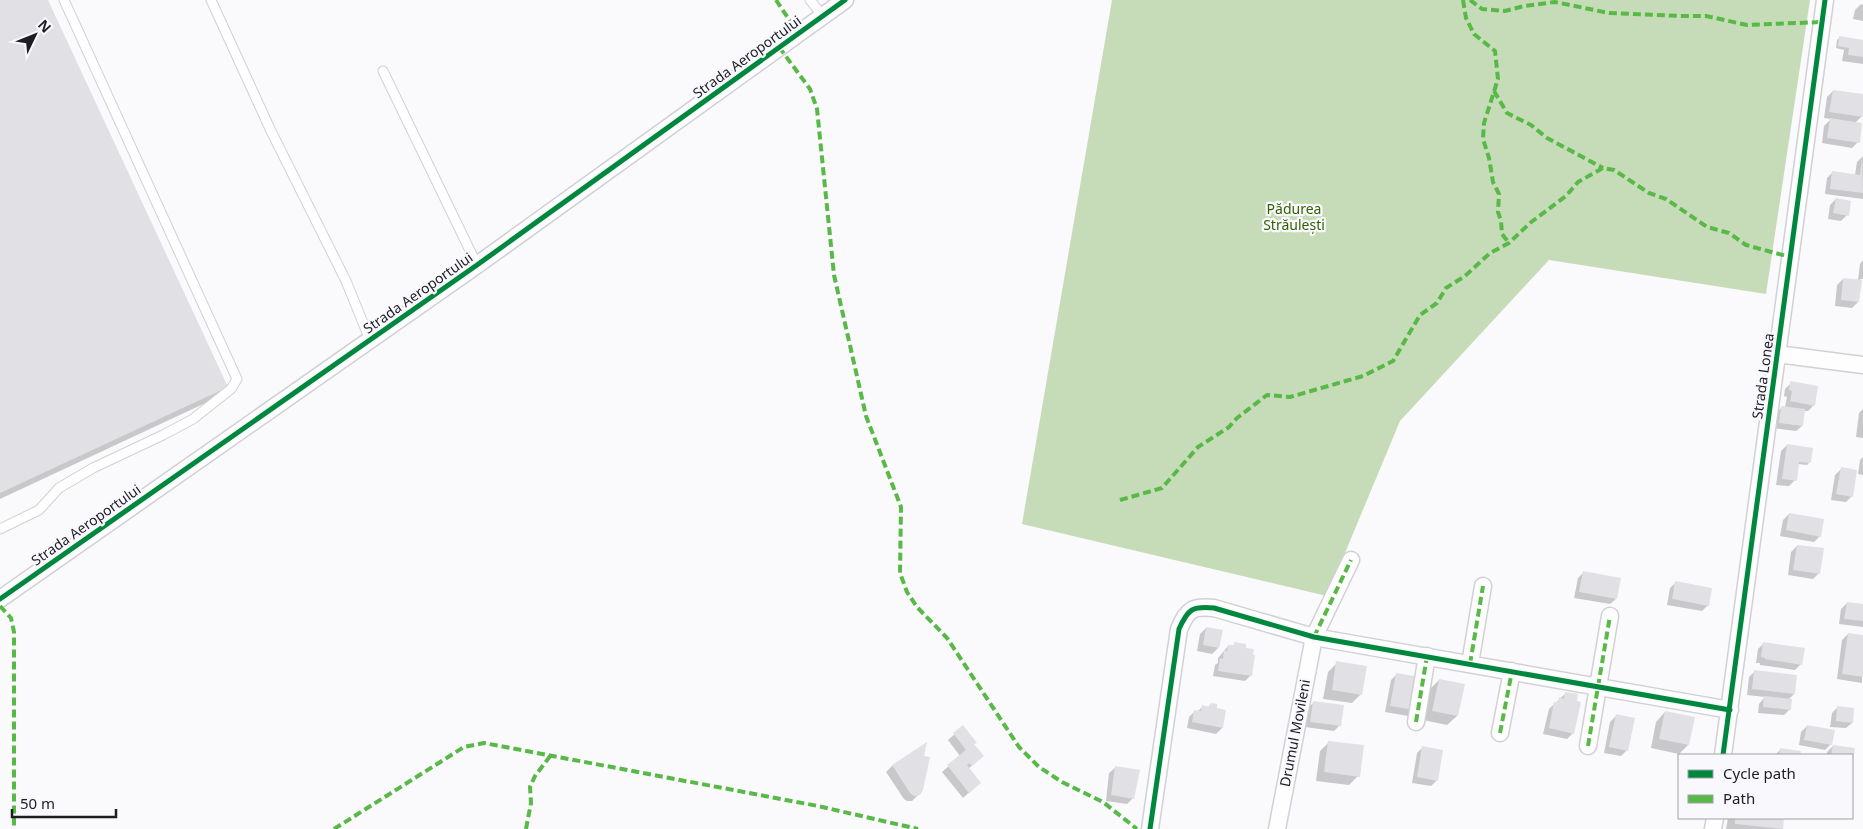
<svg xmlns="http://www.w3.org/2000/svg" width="1863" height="829" font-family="'Noto Sans',sans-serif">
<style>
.forest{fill:#c6dcb9}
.shadow{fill:#0003}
.building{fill:#e1e0e5}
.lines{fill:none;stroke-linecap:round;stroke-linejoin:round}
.service-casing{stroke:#d1d0d4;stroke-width:11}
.minor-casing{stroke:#d1d0d4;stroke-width:19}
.service{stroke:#fefeff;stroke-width:9}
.minor{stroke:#fefeff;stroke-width:16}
.quiet{stroke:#58b947;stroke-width:4;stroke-dasharray:8 4;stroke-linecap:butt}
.cycleway-casing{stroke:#f9f8fd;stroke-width:8}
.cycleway{stroke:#00873e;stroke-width:5}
.labels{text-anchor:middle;stroke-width:4.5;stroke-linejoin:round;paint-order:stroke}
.street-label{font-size:14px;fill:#1d1c23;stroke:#f9f8fd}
.park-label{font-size:14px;fill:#326200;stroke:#f9f8fd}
</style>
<rect width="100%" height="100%" fill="#faf9fc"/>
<!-- forest -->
<path class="forest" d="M 1112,0 L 1810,0 L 1766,294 L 1549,260 L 1400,421 L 1327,596 L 1022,524 Z"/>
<!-- shadow -->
<path class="shadow" d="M 0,0 L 47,0 L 227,387 L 214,399 L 0,499 Z
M 1861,4 L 1863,5 L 1863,21 L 1853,19 L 1855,10 Z
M 1840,37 L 1863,41 L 1863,64 L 1842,61 L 1844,50 L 1836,48 L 1837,40 Z
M 1833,91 L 1863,96 L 1862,116 L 1855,123 L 1858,142 L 1852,148 L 1822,143 L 1824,126 L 1831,119 L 1824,118 L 1827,97 Z
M 1863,156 L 1863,199 L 1825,194 L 1827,178 L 1833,172 L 1855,175 L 1857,162 Z
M 1836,199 L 1847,215 L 1841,221 L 1828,219 L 1830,205 Z
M 1863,260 L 1863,279 L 1860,279 L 1858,302 L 1852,308 L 1835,306 L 1837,285 L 1843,279 L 1858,280 L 1860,264 Z
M 1791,383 L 1814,405 L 1808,411 L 1804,411 L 1802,426 L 1796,431 L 1773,428 L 1776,413 L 1782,407 L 1785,407 L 1787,397 L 1784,396 L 1785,389 Z
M 1863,409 L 1863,438 L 1856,437 L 1859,413 Z
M 1787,445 L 1809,463 L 1807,465 L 1798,464 L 1795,480 L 1789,486 L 1776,485 L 1781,451 Z
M 1863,457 L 1863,475 L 1858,474 L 1860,460 Z
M 1841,469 L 1852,496 L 1846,502 L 1831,500 L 1835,475 Z
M 1789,514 L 1820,536 L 1814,542 L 1780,536 L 1783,520 Z
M 1797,546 L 1819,573 L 1813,579 L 1788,575 L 1791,552 Z
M 1584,572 L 1616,599 L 1610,604 L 1574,598 L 1578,578 Z
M 1676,582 L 1708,605 L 1702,611 L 1667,605 L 1670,588 Z
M 1847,603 L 1863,605 L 1863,627 L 1839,624 L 1841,609 Z
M 1206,628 L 1218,648 L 1212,654 L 1197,651 L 1200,634 Z
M 1848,634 L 1863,636 L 1862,683 L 1837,679 L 1842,640 Z
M 1764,643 L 1801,664 L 1795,670 L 1760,665 L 1760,663 L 1756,663 L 1758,649 Z
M 1235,644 L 1251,675 L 1245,681 L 1213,676 L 1215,665 L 1218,663 L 1218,658 L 1228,646 L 1232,646 Z
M 1337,663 L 1361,694 L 1352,703 L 1323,699 L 1328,672 Z
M 1755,671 L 1794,694 L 1788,700 L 1790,709 L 1784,715 L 1758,713 L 1759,704 L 1765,697 L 1747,695 L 1749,677 Z
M 1397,674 L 1413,710 L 1408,716 L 1385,712 L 1391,680 Z
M 1439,680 L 1463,685 L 1457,716 L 1447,725 L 1423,720 L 1430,689 Z
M 1566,693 L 1573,733 L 1567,739 L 1543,734 L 1549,709 Z
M 1314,702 L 1340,725 L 1334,731 L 1305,727 L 1308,708 Z
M 1211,704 L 1222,728 L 1216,734 L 1187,728 L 1189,717 L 1195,711 L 1197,712 L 1202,707 L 1208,708 Z
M 1838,707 L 1852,723 L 1846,728 L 1830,727 L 1832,713 Z
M 1665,712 L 1688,745 L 1679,754 L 1651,748 L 1656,722 Z
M 1616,716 L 1627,750 L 1621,756 L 1604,753 L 1610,722 Z
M 1807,726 L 1831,744 L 1825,750 L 1799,745 L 1801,732 Z
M 963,727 L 973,744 L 976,762 L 968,769 L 973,789 L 963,798 L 942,772 L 960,756 L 948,740 Z
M 1329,742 L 1358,776 L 1349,785 L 1316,781 L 1320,751 Z
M 925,745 L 919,794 L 912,801 L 907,801 L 904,799 L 886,772 L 892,766 Z
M 1833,746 L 1853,749 L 1852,760 L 1852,755 L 1827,755 L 1827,752 Z
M 1423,747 L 1437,780 L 1431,786 L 1412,783 L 1417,753 Z
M 1781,749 L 1799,752 L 1799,755 L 1775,755 Z
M 1115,768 L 1133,798 L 1127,804 L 1106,801 L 1109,773 Z
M 1728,818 L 1783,818 L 1782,829 L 1726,829 Z"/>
<!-- building -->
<path class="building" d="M 0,0 L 48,0 L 228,387 L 0,493 Z
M 1839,36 L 1863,40 L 1863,57 L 1848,55 L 1849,48 L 1838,46 Z
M 1833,90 L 1863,94 L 1863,117 L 1829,112 Z
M 1830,118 L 1862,123 L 1860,143 L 1827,138 Z
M 1862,157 L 1863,193 L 1830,189 L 1832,171 L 1860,175 Z
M 1836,198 L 1851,201 L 1849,216 L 1833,213 Z
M 1843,278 L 1862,280 L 1859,302 L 1841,300 Z
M 1790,381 L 1818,386 L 1815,406 L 1790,401 L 1792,391 L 1789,390 Z
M 1781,406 L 1805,409 L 1803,426 L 1779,423 Z
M 1787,444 L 1813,448 L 1811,463 L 1799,462 L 1797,481 L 1782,479 Z
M 1841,467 L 1857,470 L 1853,497 L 1836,494 Z
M 1789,513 L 1824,519 L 1821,537 L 1786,530 Z
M 1797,545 L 1824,548 L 1820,574 L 1793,570 Z
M 1583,571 L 1621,578 L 1617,599 L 1579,592 Z
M 1675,581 L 1712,588 L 1709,606 L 1672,599 Z
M 1847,602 L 1863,604 L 1863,621 L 1844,619 Z
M 1206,627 L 1223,630 L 1219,648 L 1203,645 Z
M 1848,633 L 1863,635 L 1863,677 L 1842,674 Z
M 1234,642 L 1246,644 L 1246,648 L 1254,649 L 1253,655 L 1255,655 L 1252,676 L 1218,671 L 1220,658 L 1223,659 L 1224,650 L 1227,651 L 1228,645 L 1234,645 Z
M 1763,642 L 1805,648 L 1802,665 L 1765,659 L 1765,658 L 1761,657 Z
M 1336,661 L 1367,666 L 1362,695 L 1332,690 Z
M 1754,670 L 1797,675 L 1795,694 L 1752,689 Z
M 1396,673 L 1420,677 L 1415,710 L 1390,706 Z
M 1439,679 L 1465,684 L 1458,716 L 1432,711 Z
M 1565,692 L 1578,694 L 1577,701 L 1581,702 L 1574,734 L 1549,728 L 1554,702 L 1558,702 L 1559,697 L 1564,699 Z
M 1764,696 L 1792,699 L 1791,710 L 1763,707 Z
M 1313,701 L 1344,705 L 1341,726 L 1310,722 Z
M 1211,703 L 1217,704 L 1217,708 L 1226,710 L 1223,728 L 1192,722 L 1194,710 L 1201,711 L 1202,705 L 1210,707 Z
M 1837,706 L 1854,708 L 1853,723 L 1836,721 Z
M 1665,711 L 1695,717 L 1689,745 L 1659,739 Z
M 1616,714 L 1635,718 L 1628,751 L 1609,747 Z
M 963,725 L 977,743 L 974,744 L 984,756 L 972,766 L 970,763 L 967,765 L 981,783 L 969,793 L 947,765 L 966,750 L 953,733 Z
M 1807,725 L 1835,730 L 1832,745 L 1804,740 Z
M 1328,741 L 1364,745 L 1360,777 L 1324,772 Z
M 927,742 L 924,756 L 930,757 L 923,790 L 920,795 L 914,796 L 910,793 L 892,765 Z
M 1833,745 L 1855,748 L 1853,761 L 1852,755 L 1831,755 Z
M 1422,746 L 1443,750 L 1438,781 L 1417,777 Z
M 1780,748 L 1801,751 L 1800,755 L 1779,755 Z
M 1115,766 L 1140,770 L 1134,799 L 1111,795 Z
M 1735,818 L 1784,818 L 1783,829 L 1735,824 Z"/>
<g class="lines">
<defs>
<path id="service" d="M 211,0 L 271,131 L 346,281 L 370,340
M 810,0 L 823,16
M 383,71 L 477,265
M 0,529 L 39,510 L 59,488 L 93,468 L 163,435 L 193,419 L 231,389 L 237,379 L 64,0"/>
<path id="minor" d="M 1777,354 L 1863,365
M 0,599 L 477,265 L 845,0
M 1470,664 L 1483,586
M 1416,722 L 1427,656
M 1500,733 L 1512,671
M 1588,746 L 1610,616
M 1723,755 L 1825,0
M 1150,829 L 1179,629 C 1188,609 1192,606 1214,608 L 1314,637 L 1730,710
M 1277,829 L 1314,637 L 1351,560
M 1713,829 L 1715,818"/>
</defs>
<!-- service casing -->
<use href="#service" class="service-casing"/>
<!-- minor casing -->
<use href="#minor" class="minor-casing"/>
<!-- service -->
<use href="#service" class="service"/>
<!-- minor -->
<use href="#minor" class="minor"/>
<!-- quiet -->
<path class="quiet" d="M 776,0 L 798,33
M 1463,0 L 1466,18 L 1474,34 L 1495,51 L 1498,79 L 1484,123 L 1483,139 L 1489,158 L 1493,182 L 1499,194 L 1498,212 L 1501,221 L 1502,234 L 1509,243
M 1470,0 L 1482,9 L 1505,11 L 1524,6 L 1555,2 L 1609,13 L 1683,16 L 1706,16 L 1747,25 L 1822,22
M 779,47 L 810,89 L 817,109 L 834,275 L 866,416 L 901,507 L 900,573 L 907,592 L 917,607 L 947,638 L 1019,747 L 1039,767 L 1062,782 L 1103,802 L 1137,829
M 1494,91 L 1507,113 L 1531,125 L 1547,138 L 1603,168
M 1120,500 L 1162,488 L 1198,447 L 1229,427 L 1237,418 L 1267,395 L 1290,397 L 1363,376 L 1393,361 L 1420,315 L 1437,303 L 1446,288 L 1465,276 L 1490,253 L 1509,243 L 1530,223 L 1566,196 L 1578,182 L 1603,168 L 1614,170 L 1649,193 L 1666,199 L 1707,227 L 1729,233 L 1746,245 L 1790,257
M 0,606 L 11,618 L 14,632 L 14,829
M 1314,637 L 1351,560
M 1470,664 L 1483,586
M 1416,722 L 1427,656
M 1500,733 L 1512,671
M 1588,746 L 1610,616
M 334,829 L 464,747 L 484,743 L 818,806 L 918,829
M 526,829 L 531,803 L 530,787 L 535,776 L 551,755"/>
<defs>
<path id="cycleway" d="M 0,599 L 477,265 L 845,0
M 1723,755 L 1825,0
M 1150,829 L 1179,629 C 1188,609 1192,606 1214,608 L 1314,637 L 1730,710"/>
</defs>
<!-- cycleway casing -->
<use href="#cycleway" class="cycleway-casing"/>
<!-- cycleway -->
<use href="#cycleway" class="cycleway"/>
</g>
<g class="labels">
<!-- street labels -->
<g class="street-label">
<text transform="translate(747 57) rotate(-36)" y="5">Strada Aeroportului</text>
<text transform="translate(418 293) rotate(-35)" y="5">Strada Aeroportului</text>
<text transform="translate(1763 376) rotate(-82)" y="5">Strada Lonea</text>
<text transform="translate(86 525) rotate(-35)" y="5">Strada Aeroportului</text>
<text transform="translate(1295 733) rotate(-79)" y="5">Drumul Movileni</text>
</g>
<!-- park labels -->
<g class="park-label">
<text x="1294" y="214">Pădurea<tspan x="1294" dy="16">Străulești</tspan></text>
</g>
</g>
<!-- legend -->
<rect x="1678" y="754" width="175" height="65" fill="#f9f8fd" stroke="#a1a0a6"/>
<rect x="1688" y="770" width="25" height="8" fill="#00873e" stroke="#a1a0a6"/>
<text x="1723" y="779" font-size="15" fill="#1d1c23">Cycle path</text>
<rect x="1688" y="795" width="25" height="8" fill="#58b947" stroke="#a1a0a6"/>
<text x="1723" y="804" font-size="15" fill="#1d1c23">Path</text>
<!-- north arrow -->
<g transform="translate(35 35) rotate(47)" stroke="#f9f8fd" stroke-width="4" paint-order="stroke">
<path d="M0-4L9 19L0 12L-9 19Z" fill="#1d1c23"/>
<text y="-8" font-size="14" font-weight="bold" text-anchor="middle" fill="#1d1c23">N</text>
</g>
<!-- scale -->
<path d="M12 809v8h104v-8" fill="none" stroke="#1d1c23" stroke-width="2.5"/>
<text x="20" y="809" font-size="15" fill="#1d1c23" stroke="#f9f8fd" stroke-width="4" paint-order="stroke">50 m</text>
</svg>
